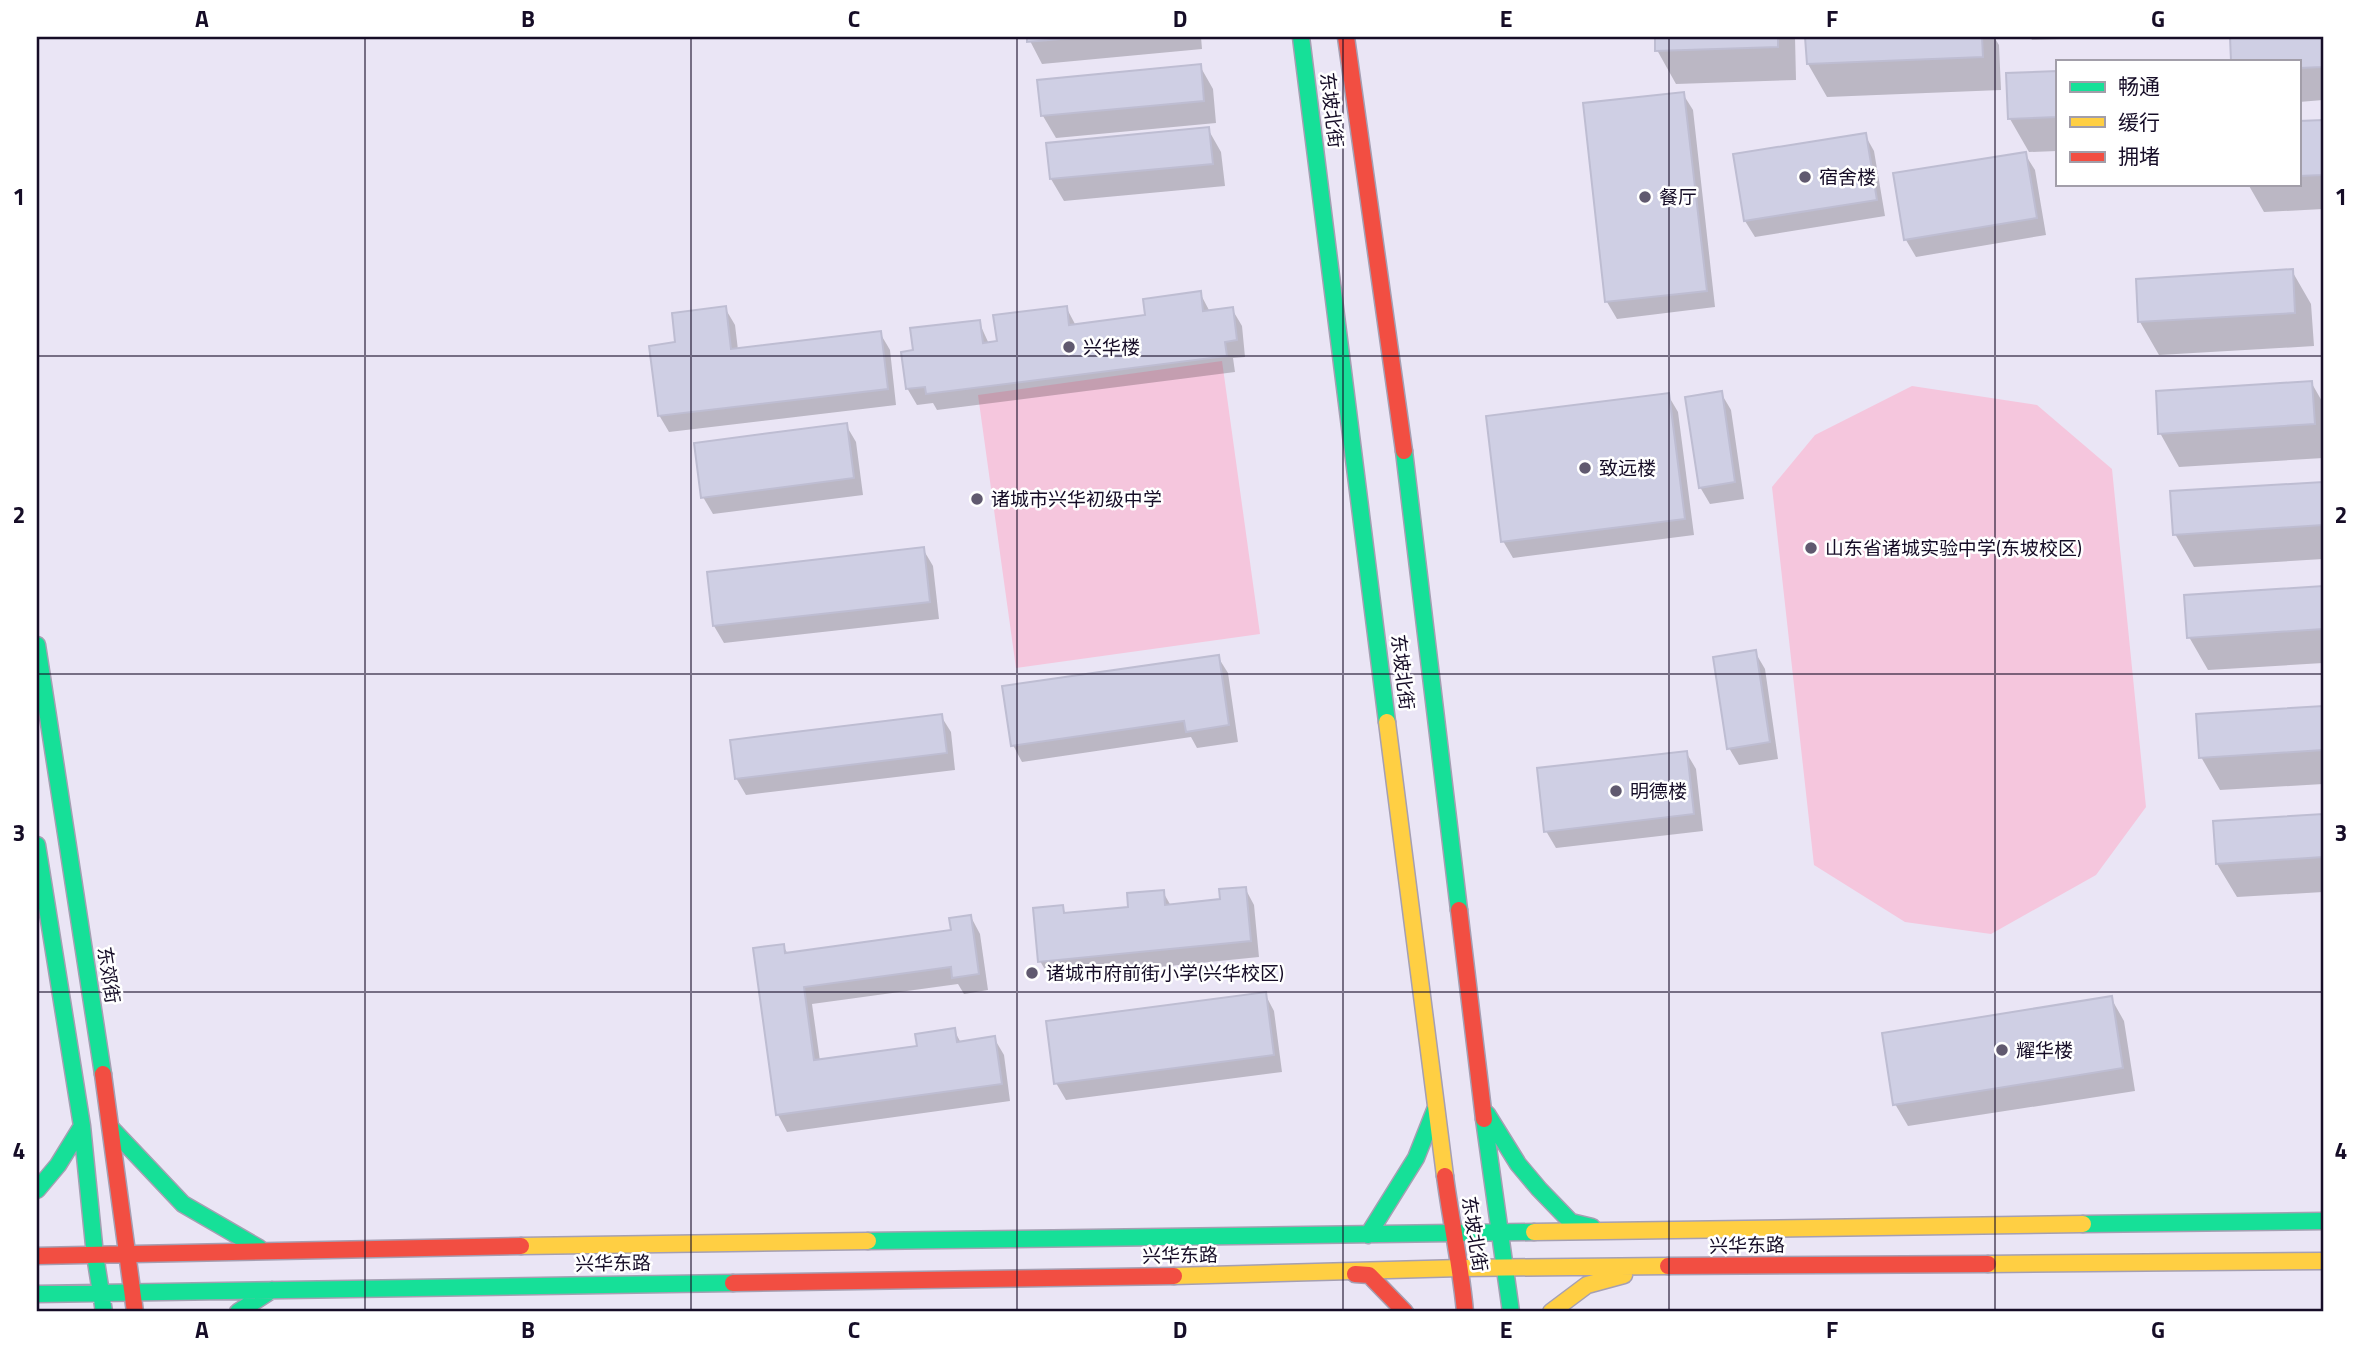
<svg xmlns="http://www.w3.org/2000/svg" width="2360" height="1349" font-family="'Titillium Web','Noto Sans SC',sans-serif">
<style>
.green{fill:#f5c6dd}
.shadow{fill:#0003}
.building{fill:#cfcfe4;stroke:#bebdd2;stroke-width:2}
.lines{fill:none;stroke-linecap:round;stroke-linejoin:round}
.fast-casing{stroke:#a59fb2;stroke-width:19}
.slow-casing{stroke:#a59fb2;stroke-width:19}
.jam-casing{stroke:#a59fb2;stroke-width:19}
.fast{stroke:#16e098;stroke-width:16}
.slow{stroke:#ffcf43;stroke-width:16}
.jam{stroke:#f24e42;stroke-width:16}
.grid{fill:none;stroke:#160d27;stroke-width:2;stroke-opacity:0.55}
.poi-dot{fill:#60596f;stroke:#fff;stroke-width:2.5}
.labels{text-anchor:middle;stroke-width:5;stroke-linejoin:round;paint-order:stroke}
.street-label{font-size:19px;fill:#160d27;stroke:#fff}
.poi-label{font-size:19px;fill:#160d27;stroke:#fff;text-anchor:start}
.neatline{fill:none;stroke:#160d27;stroke-width:2.5}
.grid-label{font-size:23px;text-anchor:middle;font-weight:bold;fill:#160d27}
</style>
<rect width="100%" height="100%" fill="#eae5f5"/>
<!-- green -->
<path class="green" d="M 1222,361 L 1260,634 L 1016,668 L 978,395 Z
M 1912,386 L 2037,405 L 2112,469 L 2146,807 L 2096,875 L 1991,934 L 1905,922 L 1814,865 L 1772,487 L 1815,435 Z"/>
<!-- shadow -->
<path class="shadow" d="M 1028,37 L 1201,37 L 1202,49 L 1042,64 Z
M 1657,37 L 1795,37 L 1796,80 L 1676,84 L 1657,50 Z
M 1807,37 L 1994,37 L 1999,45 L 2001,90 L 1827,97 L 1808,64 Z
M 2030,37 L 2117,37 L 2032,40 Z
M 2232,37 L 2323,37 L 2323,100 L 2299,102 L 2299,61 L 2233,61 Z
M 1200,66 L 1213,89 L 1216,123 L 1056,138 L 1043,116 L 1039,82 Z
M 2057,73 L 2057,151 L 2029,152 L 2010,119 L 2008,75 Z
M 1683,94 L 1693,110 L 1715,307 L 1617,319 L 1607,302 L 1585,105 Z
M 2323,121 L 2323,209 L 2264,212 L 2248,184 L 2299,184 L 2299,123 Z
M 1208,129 L 1221,152 L 1225,186 L 1064,201 L 1051,179 L 1048,145 Z
M 1865,135 L 1874,151 L 1885,216 L 1755,237 L 1745,221 Z
M 2025,154 L 2035,170 L 2046,235 L 1916,257 L 1906,240 L 1895,175 Z
M 2292,271 L 2311,304 L 2314,346 L 2159,355 L 2140,322 L 2138,281 Z
M 1200,293 L 1210,312 L 1232,309 L 1242,326 L 1245,357 L 1233,358 L 1235,372 L 937,410 L 933,403 L 917,405 L 907,388 L 914,352 L 979,322 L 989,344 L 999,342 L 1066,307 L 1075,324 L 1147,317 Z
M 725,308 L 735,325 L 738,350 L 880,333 L 890,350 L 896,405 L 669,432 L 659,415 Z
M 2311,382 L 2323,403 L 2323,458 L 2179,467 L 2160,433 Z
M 1721,393 L 1731,410 L 1744,499 L 1710,504 L 1700,487 Z
M 1668,395 L 1678,412 L 1694,535 L 1513,558 L 1503,541 Z
M 846,425 L 856,442 L 863,495 L 713,514 L 703,497 Z
M 2323,483 L 2323,559 L 2194,567 L 2175,534 L 2172,493 Z
M 923,549 L 933,566 L 939,619 L 724,643 L 714,626 L 708,574 Z
M 2323,587 L 2323,663 L 2208,670 L 2189,637 L 2186,596 Z
M 1755,652 L 1765,669 L 1778,759 L 1739,765 L 1729,748 Z
M 1218,657 L 1228,673 L 1238,742 L 1197,748 L 1191,737 L 1022,762 L 1013,745 Z
M 2323,708 L 2323,784 L 2220,790 L 2201,757 L 2198,716 Z
M 941,716 L 951,732 L 955,770 L 746,795 L 736,778 Z
M 1686,752 L 1696,769 L 1703,831 L 1556,848 L 1546,831 Z
M 2323,816 L 2323,892 L 2237,897 L 2217,864 L 2215,823 Z
M 1245,888 L 1254,905 L 1259,957 L 1050,978 L 1040,961 L 1062,907 L 1066,915 L 1130,908 L 1163,892 L 1171,906 L 1222,901 Z
M 971,917 L 980,934 L 988,990 L 964,994 L 958,984 L 812,1004 L 820,1061 L 919,1047 L 954,1030 L 961,1043 L 994,1038 L 1004,1055 L 1010,1101 L 787,1132 L 778,1115 L 755,950 L 783,946 L 788,954 L 953,931 Z
M 1265,994 L 1274,1011 L 1282,1072 L 1066,1100 L 1056,1083 Z
M 2111,998 L 2124,1021 L 2135,1091 L 1908,1126 L 1895,1104 Z"/>
<!-- building -->
<path class="building" d="M 1027,37 L 1084,37 L 1027,42 Z
M 1655,37 L 1778,37 L 1778,47 L 1655,51 Z
M 1805,37 L 1982,37 L 1983,57 L 1807,64 Z
M 2230,37 L 2323,37 L 2323,67 L 2299,68 L 2299,61 L 2231,61 Z
M 1201,64 L 1204,101 L 1041,116 L 1037,80 Z
M 2057,71 L 2057,117 L 2008,119 L 2006,73 Z
M 1684,92 L 1707,291 L 1605,302 L 1583,103 Z
M 2323,120 L 2323,175 L 2299,176 L 2299,121 Z
M 1209,127 L 1213,164 L 1050,179 L 1046,143 Z
M 1866,133 L 1877,200 L 1744,221 L 1733,154 Z
M 2026,152 L 2037,218 L 1904,240 L 1893,173 Z
M 2293,269 L 2295,313 L 2138,322 L 2136,279 Z
M 1201,291 L 1203,311 L 1233,307 L 1237,340 L 1225,342 L 1227,356 L 926,394 L 925,387 L 906,389 L 901,352 L 913,350 L 910,328 L 980,320 L 983,343 L 997,341 L 993,315 L 1067,306 L 1069,325 L 1145,315 L 1143,299 Z
M 726,306 L 731,349 L 881,331 L 888,389 L 658,416 L 649,346 L 675,342 L 672,313 Z
M 2312,381 L 2315,424 L 2158,434 L 2156,391 Z
M 1722,391 L 1735,482 L 1699,488 L 1685,397 Z
M 1669,393 L 1685,519 L 1501,542 L 1486,416 Z
M 847,423 L 854,478 L 701,498 L 694,443 Z
M 2323,482 L 2323,525 L 2173,535 L 2170,491 Z
M 924,547 L 930,602 L 713,626 L 707,572 Z
M 2323,586 L 2323,629 L 2187,638 L 2184,595 Z
M 1756,650 L 1770,742 L 1727,749 L 1713,657 Z
M 1219,655 L 1229,725 L 1186,732 L 1184,721 L 1011,746 L 1002,686 Z
M 2323,706 L 2323,750 L 2199,758 L 2196,714 Z
M 942,714 L 947,753 L 735,779 L 730,740 Z
M 1687,751 L 1694,814 L 1544,832 L 1537,768 Z
M 2323,814 L 2323,857 L 2216,864 L 2213,821 Z
M 1246,887 L 1251,941 L 1038,962 L 1033,908 L 1063,905 L 1064,913 L 1128,907 L 1127,893 L 1164,890 L 1165,905 L 1220,899 L 1219,889 Z
M 971,915 L 979,974 L 952,978 L 951,967 L 804,987 L 814,1060 L 917,1046 L 915,1034 L 955,1028 L 957,1042 L 995,1036 L 1002,1084 L 776,1115 L 753,948 L 784,944 L 785,953 L 951,930 L 949,918 Z
M 1266,992 L 1274,1055 L 1054,1084 L 1046,1021 Z
M 2112,996 L 2123,1068 L 1893,1105 L 1882,1033 Z"/>
<g class="lines">
<defs>
<path id="fast" d="M 1301,37 L 1387,722
M 1404,451 L 1459,910
M 37,645 L 103,1074
M 37,845 L 82,1126 L 95,1255 L 104,1312
M 1487,1114 L 1518,1164 L 1539,1189 L 1571,1222 L 1592,1227
M 1484,1119 L 1511,1312
M 111,1128 L 183,1204 L 259,1248
M 37,1190 L 58,1165 L 82,1126
M 2083,1224 L 2323,1221
M 1368,1235 L 1416,1158 L 1435,1110
M 868,1241 L 1534,1232
M 37,1294 L 733,1283
M 238,1312 L 272,1290"/>
<path id="slow" d="M 1387,722 L 1445,1176
M 1534,1232 L 2083,1224
M 521,1246 L 868,1241
M 1988,1264 L 2323,1261
M 1174,1276 L 1461,1268 L 1668,1266
M 1551,1312 L 1587,1285 L 1624,1275"/>
<path id="jam" d="M 1346,37 L 1404,451
M 1459,910 L 1484,1119
M 103,1074 L 135,1312
M 1445,1176 C 1451,1222 1461,1266 1465,1312
M 37,1256 L 521,1246
M 1668,1266 L 1988,1264
M 1355,1274 L 1369,1275 L 1405,1312
M 733,1283 L 1174,1276"/>
</defs>
<!-- fast casing -->
<use href="#fast" class="fast-casing"/>
<!-- slow casing -->
<use href="#slow" class="slow-casing"/>
<!-- jam casing -->
<use href="#jam" class="jam-casing"/>
<!-- fast -->
<use href="#fast" class="fast"/>
<!-- slow -->
<use href="#slow" class="slow"/>
<!-- jam -->
<use href="#jam" class="jam"/>
</g>
<!-- grid -->
<path class="grid" d="M 365,37 L 365,1312M 691,37 L 691,1312M 1017,37 L 1017,1312M 1343,37 L 1343,1312M 1669,37 L 1669,1312M 1995,37 L 1995,1312M 37,356 L 2323,356M 37,674 L 2323,674M 37,992 L 2323,992"/>
<!-- markers -->
<g class="poi-dot">
<circle cx="1805" cy="177" r="7"/>
<circle cx="1645" cy="197" r="7"/>
<circle cx="1069" cy="347" r="7"/>
<circle cx="1585" cy="468" r="7"/>
<circle cx="977" cy="499" r="7"/>
<circle cx="1811" cy="548" r="7"/>
<circle cx="1616" cy="791" r="7"/>
<circle cx="1032" cy="973" r="7"/>
<circle cx="2002" cy="1050" r="7"/>
</g>
<g class="labels">
<!-- street labels -->
<g class="street-label">
<text transform="translate(1332 110) rotate(83)" y="7">东坡北街</text>
<text transform="translate(1403 672) rotate(83)" y="7">东坡北街</text>
<text transform="translate(109 975) rotate(81)" y="7">东郊街</text>
<text transform="translate(1475 1234) rotate(81)" y="7">东坡北街</text>
<text transform="translate(1747 1245) rotate(-1)" y="7">兴华东路</text>
<text transform="translate(1180 1255) rotate(-1)" y="7">兴华东路</text>
<text transform="translate(613 1263) rotate(-1)" y="7">兴华东路</text>
</g>
<!-- poi labels -->
<g class="poi-label">
<text x="1819" y="184">宿舍楼</text>
<text x="1659" y="204">餐厅</text>
<text x="1083" y="354">兴华楼</text>
<text x="1599" y="475">致远楼</text>
<text x="991" y="506">诸城市兴华初级中学</text>
<text x="1825" y="555">山东省诸城实验中学(东坡校区)</text>
<text x="1630" y="798">明德楼</text>
<text x="1046" y="980">诸城市府前街小学(兴华校区)</text>
<text x="2016" y="1057">耀华楼</text>
</g>
</g>
<!-- border -->
<rect width="2360" height="1349" fill="none" stroke="#ffffff" stroke-width="77"/>
<!-- legend -->
<rect x="2056" y="60" width="245" height="126" fill="#ffffff" stroke="#a29ea9" stroke-width="2"/>
<rect x="2070" y="82" width="35" height="10" fill="#16e098" stroke="#a29ea9" stroke-width="2"/>
<text x="2118" y="94" font-size="21" fill="#160d27">畅通</text>
<rect x="2070" y="117" width="35" height="10" fill="#ffcf43" stroke="#a29ea9" stroke-width="2"/>
<text x="2118" y="130" font-size="21" fill="#160d27">缓行</text>
<rect x="2070" y="152" width="35" height="10" fill="#f24e42" stroke="#a29ea9" stroke-width="2"/>
<text x="2118" y="164" font-size="21" fill="#160d27">拥堵</text>
<rect x="38" y="38" width="2284" height="1272" class="neatline"/>
<g class="grid-label">
<text x="202" y="27">A</text>
<text x="528" y="27">B</text>
<text x="854" y="27">C</text>
<text x="1180" y="27">D</text>
<text x="1506" y="27">E</text>
<text x="1832" y="27">F</text>
<text x="2158" y="27">G</text>
<text x="19" y="205">1</text>
<text x="2341" y="205">1</text>
<text x="19" y="523">2</text>
<text x="2341" y="523">2</text>
<text x="19" y="841">3</text>
<text x="2341" y="841">3</text>
<text x="19" y="1159">4</text>
<text x="2341" y="1159">4</text>
<text x="202" y="1338">A</text>
<text x="528" y="1338">B</text>
<text x="854" y="1338">C</text>
<text x="1180" y="1338">D</text>
<text x="1506" y="1338">E</text>
<text x="1832" y="1338">F</text>
<text x="2158" y="1338">G</text>
</g>
</svg>
